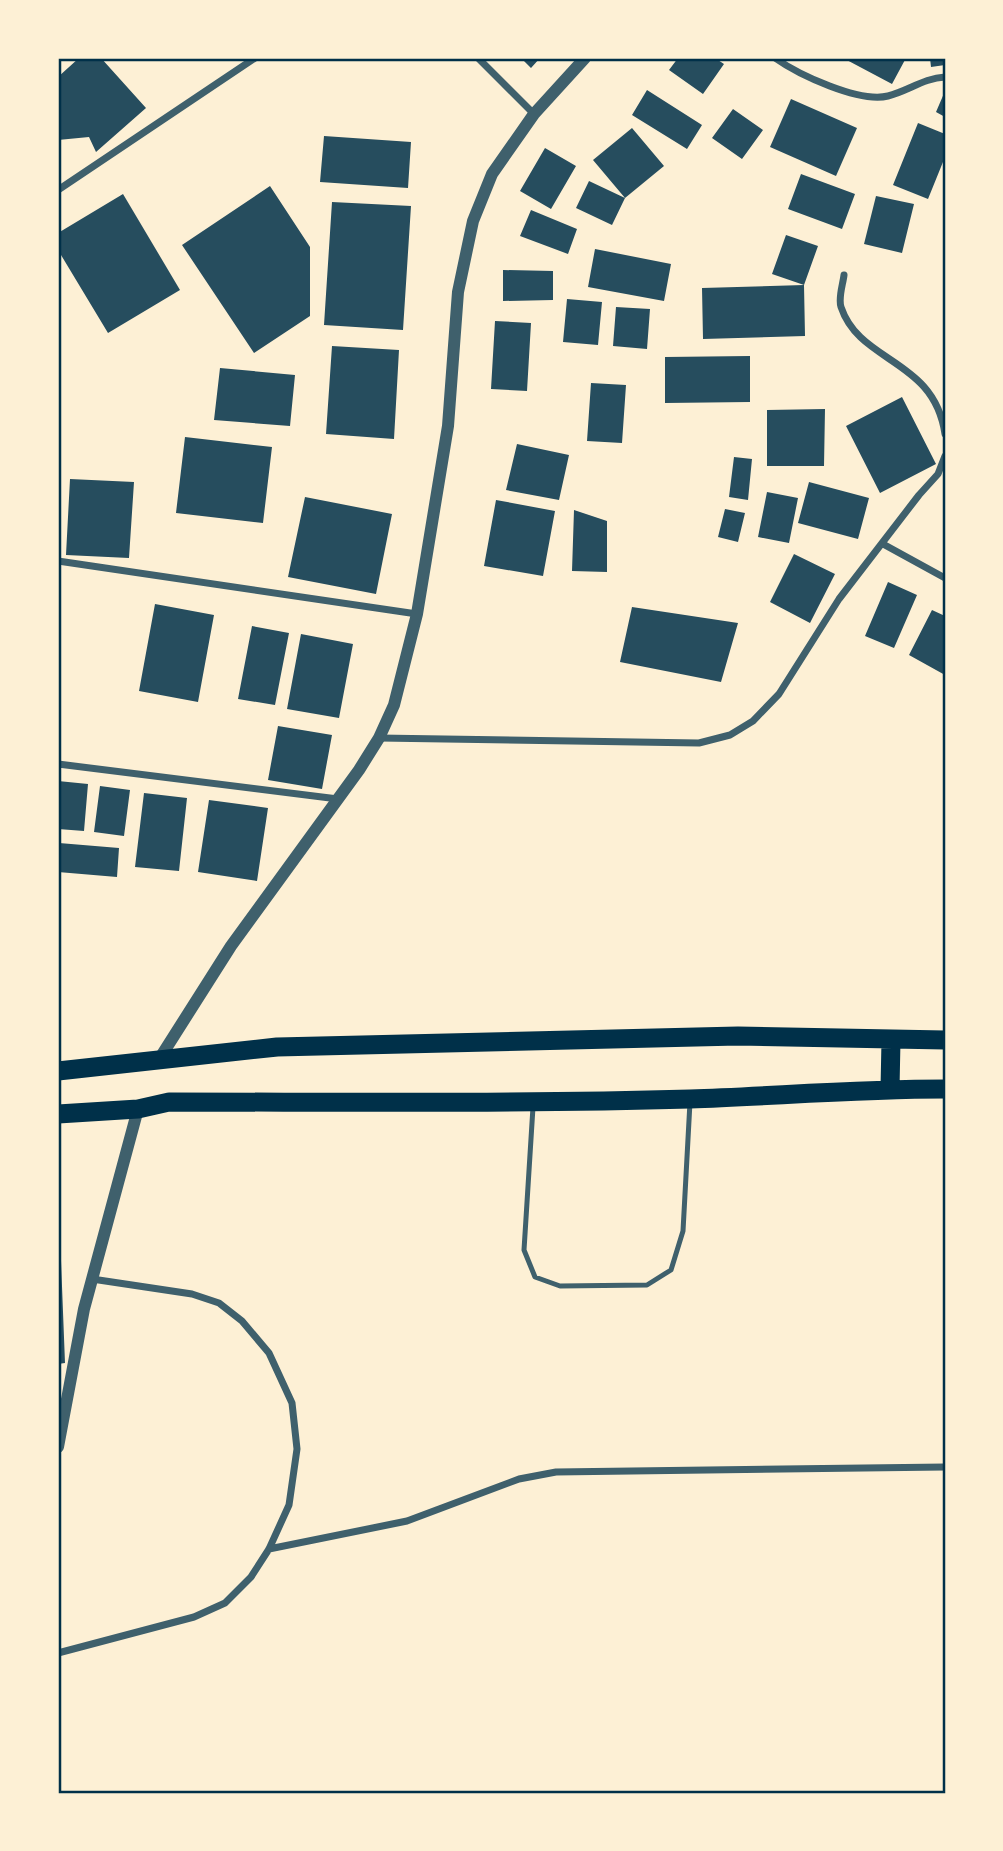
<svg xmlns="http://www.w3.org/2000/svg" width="1003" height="1851" font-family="'PT Serif',serif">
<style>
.building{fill:#264d5e}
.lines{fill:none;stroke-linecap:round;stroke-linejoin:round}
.service{stroke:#3f606c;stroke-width:5}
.minor{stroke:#3f606c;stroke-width:7}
.tertiary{stroke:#3f606c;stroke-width:12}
.trunk{stroke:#003049;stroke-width:19}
.neatline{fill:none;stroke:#003049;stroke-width:2.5}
</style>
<rect width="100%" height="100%" fill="#fdf0d5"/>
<!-- building -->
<path class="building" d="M 79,58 L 101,58 L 146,108 L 96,152 L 89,137 L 58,140 L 58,77 Z
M 521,58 L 540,58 L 531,68 Z
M 678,58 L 715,58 L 724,64 L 703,94 L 669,70 Z
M 843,58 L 906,58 L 892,84 Z
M 930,58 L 945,58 L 945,65 L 931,67 Z
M 647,90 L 702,125 L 687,149 L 632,115 Z
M 945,91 L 945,117 L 936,112 Z
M 791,99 L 857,128 L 836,176 L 770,147 Z
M 733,109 L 763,130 L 742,159 L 712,138 Z
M 918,123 L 945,134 L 945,157 L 928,199 L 893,185 Z
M 632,128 L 664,166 L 625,198 L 593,160 Z
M 324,136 L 411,142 L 408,188 L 320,182 Z
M 545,148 L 576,166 L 551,209 L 520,191 Z
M 801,174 L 855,194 L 842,229 L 788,209 Z
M 589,181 L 625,198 L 612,225 L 576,208 Z
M 270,186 L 310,247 L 310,316 L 254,353 L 182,245 Z
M 123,194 L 180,290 L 108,333 L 58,250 L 58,233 Z
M 876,196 L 914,204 L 902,253 L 864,244 Z
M 332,202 L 411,206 L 403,330 L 324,325 Z
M 531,210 L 577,229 L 568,254 L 520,236 Z
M 786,235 L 818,246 L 804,285 L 772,274 Z
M 595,249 L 671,264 L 664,301 L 588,287 Z
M 503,270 L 553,271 L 553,300 L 503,301 Z
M 804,285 L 805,336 L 703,339 L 702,288 Z
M 567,299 L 602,302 L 598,345 L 563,342 Z
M 616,307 L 650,309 L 647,349 L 613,346 Z
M 495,321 L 531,323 L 527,391 L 491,389 Z
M 332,346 L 399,350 L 394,439 L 326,434 Z
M 750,356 L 750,402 L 665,403 L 665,357 Z
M 220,368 L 295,375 L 290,426 L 214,420 Z
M 591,383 L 626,385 L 622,443 L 587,441 Z
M 902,397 L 936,464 L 880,493 L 846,426 Z
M 825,409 L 824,466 L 767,466 L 767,410 Z
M 185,437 L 272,447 L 263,523 L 176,513 Z
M 517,444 L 569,455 L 559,500 L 506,490 Z
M 734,457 L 752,459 L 748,500 L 729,497 Z
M 70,479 L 134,482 L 129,558 L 66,555 Z
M 809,482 L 869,498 L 858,539 L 798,523 Z
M 767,492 L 798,498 L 789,543 L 758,537 Z
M 305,497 L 392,514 L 376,594 L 288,577 Z
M 496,500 L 555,511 L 543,576 L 484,566 Z
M 725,509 L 745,513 L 738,542 L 718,537 Z
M 574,510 L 607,521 L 607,572 L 572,571 Z
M 794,554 L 835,574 L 810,623 L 770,602 Z
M 888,582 L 917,595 L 894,648 L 865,636 Z
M 155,604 L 214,615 L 198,702 L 139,691 Z
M 632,607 L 738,623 L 721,682 L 620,662 Z
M 932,610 L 945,616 L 945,675 L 909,655 Z
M 252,626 L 289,633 L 275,705 L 238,699 Z
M 301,634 L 353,644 L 339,718 L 287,709 Z
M 278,726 L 332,735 L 322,789 L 268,780 Z
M 58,781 L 88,784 L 84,831 L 58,829 Z
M 100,786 L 130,790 L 124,836 L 94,832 Z
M 144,793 L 187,798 L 179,871 L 135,867 Z
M 209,800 L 268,808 L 257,881 L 198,872 Z
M 59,843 L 119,848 L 117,877 L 58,872 Z
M 58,1235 L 60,1235 L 65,1363 L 58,1364 Z"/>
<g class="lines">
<!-- service -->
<path class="service" d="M 533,1107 L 524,1250 L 535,1277 L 560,1286 L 647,1285 L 671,1270 L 683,1231 L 690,1102"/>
<!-- minor -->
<path class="minor" d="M 478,58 L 534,114
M 775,58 C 799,75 859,103 888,96 C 908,91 924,78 945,77
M 58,190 L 255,58
M 844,275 C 843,284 838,298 841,307 C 860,364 934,358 945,434
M 883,544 L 945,578
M 58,561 L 417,614
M 379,738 L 699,743 L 730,735 L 753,721 L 779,694 L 839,599 L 919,495 L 938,474 L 945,456
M 58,764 L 338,799
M 269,1549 L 407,1521 L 519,1479 L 556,1472 L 945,1467
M 58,1653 L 194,1617 L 225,1603 L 251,1577 L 269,1549 L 289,1505 L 297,1449 L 292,1403 L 269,1353 L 242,1321 L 219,1303 L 192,1294 L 92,1279"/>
<!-- tertiary -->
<path class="tertiary" d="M 158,1061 L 231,946 L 359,770 L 379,738 L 394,705 L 417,614 L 448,426 L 458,292 L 473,221 L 492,174 L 534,114 L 585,58
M 58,1447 L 84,1309 L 138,1109"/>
<!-- trunk -->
<path class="trunk" d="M 58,1071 L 277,1047 L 738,1036 L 945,1040
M 890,1089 L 891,1040
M 58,1114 L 138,1109 L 169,1102 C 342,1102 516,1104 690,1099 C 775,1096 860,1089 945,1089"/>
</g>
<!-- border -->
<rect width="1003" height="1851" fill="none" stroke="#fdf0d5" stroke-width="119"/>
<rect x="60" y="60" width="884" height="1732" class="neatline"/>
</svg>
